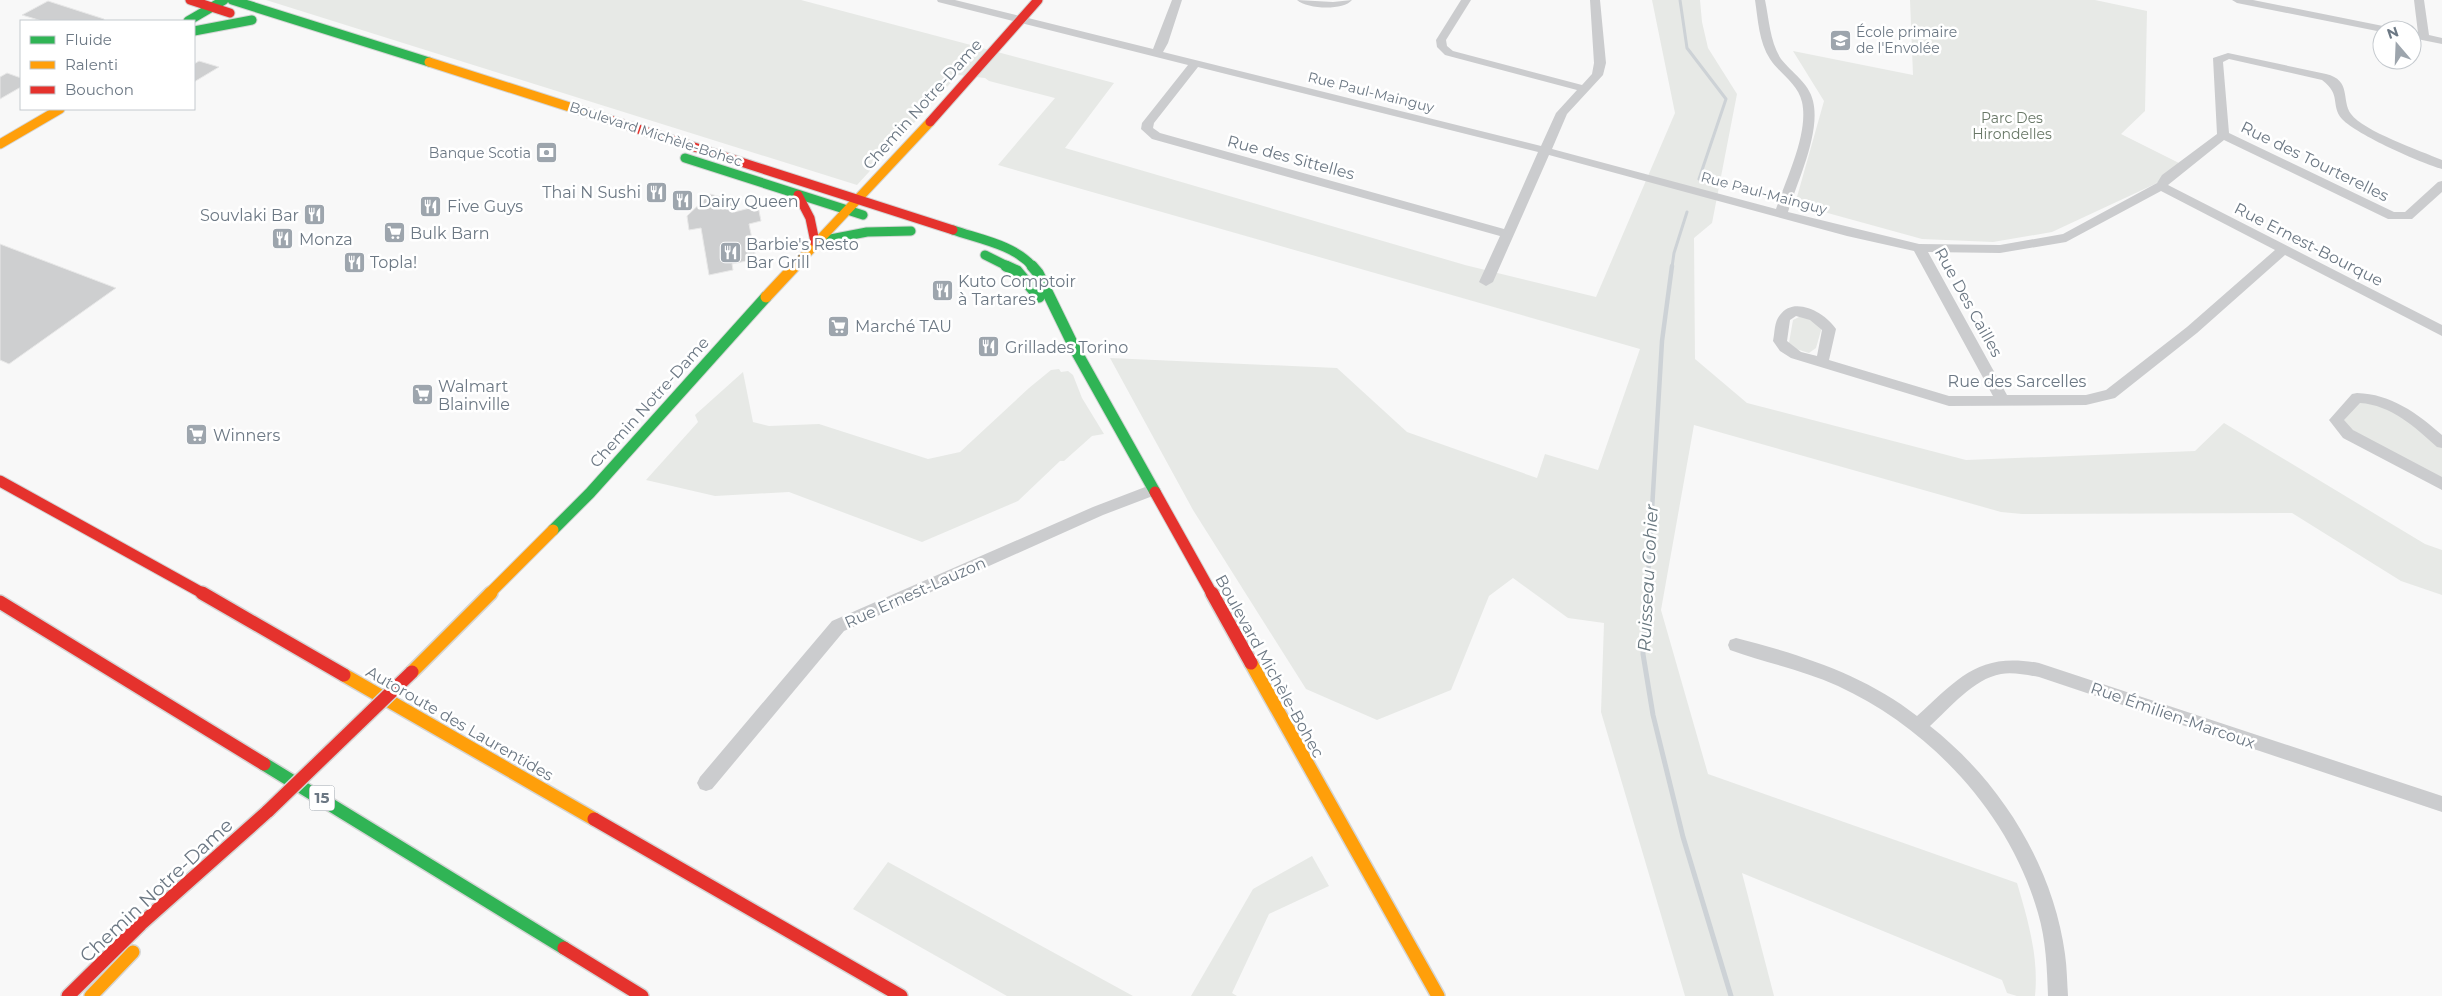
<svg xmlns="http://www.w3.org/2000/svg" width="2442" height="996" font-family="Montserrat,sans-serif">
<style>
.green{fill:#e7e9e6}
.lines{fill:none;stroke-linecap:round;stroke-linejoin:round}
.stream-far2{stroke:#cdd2d6;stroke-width:3}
.stream-far1{stroke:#cdd2d6;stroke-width:4.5}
.stream{stroke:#cdd2d6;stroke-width:5}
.building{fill:#cecfd0;stroke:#e8e8e8}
.fast-far2-casing{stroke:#d4d5d5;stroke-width:11}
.fast-far1-casing{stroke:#d4d5d5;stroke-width:13}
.fast-casing{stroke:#d4d5d5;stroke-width:16}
.slow-far2-casing{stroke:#d4d5d5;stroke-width:11}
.slow-far1-casing{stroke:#d4d5d5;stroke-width:13}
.slow-casing{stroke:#d4d5d5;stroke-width:16}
.jam-far2-casing{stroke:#d4d5d5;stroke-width:11}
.jam-far1-casing{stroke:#d4d5d5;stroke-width:13}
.jam-casing{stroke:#d4d5d5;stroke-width:16}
.street{fill:#cbccce;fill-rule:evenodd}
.fast-far2{stroke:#30b455;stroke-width:9}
.fast-far1{stroke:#30b455;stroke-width:11}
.fast{stroke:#30b455;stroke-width:13}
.slow-far2{stroke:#ff9f0a;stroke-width:9}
.slow-far1{stroke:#ff9f0a;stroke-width:11}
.slow{stroke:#ff9f0a;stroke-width:13}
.jam-far2{stroke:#e5322d;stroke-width:9}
.jam-far1{stroke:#e5322d;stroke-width:11}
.jam{stroke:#e5322d;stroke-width:13}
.jam-bridge-casing{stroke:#d4d5d5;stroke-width:16;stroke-linecap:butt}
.jam-bridge{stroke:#e5322d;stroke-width:13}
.labels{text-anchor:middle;stroke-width:5;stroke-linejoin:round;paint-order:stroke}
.far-poi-label{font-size:14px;fill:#6c7884;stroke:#fff;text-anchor:start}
.far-street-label{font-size:14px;fill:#6c7884;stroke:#fff}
.far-park-label{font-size:14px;fill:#687766;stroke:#fff}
.shield{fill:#fff;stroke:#98a0a9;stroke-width:1}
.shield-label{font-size:15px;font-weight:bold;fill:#6c7884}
.street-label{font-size:16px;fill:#6c7884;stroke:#fff}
.poi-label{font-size:16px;fill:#6c7884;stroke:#fff;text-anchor:start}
.water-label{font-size:18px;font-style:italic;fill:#68777f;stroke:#fff}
.near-street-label{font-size:19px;fill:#6c7884;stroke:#fff}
</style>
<rect width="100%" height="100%" fill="#f8f8f8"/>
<!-- green -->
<path class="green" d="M 266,0 L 801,0 L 1114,83 L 1065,148 L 1465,265 L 1596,297 L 1675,113 L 1652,0 L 1700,0 L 1702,22 L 1708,48 L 1737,94 L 1712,223 L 1694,238 L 1695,359 L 1747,403 L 1966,460 L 2195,451 L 2224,423 L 2425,544 L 2442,550 L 2442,595 L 2401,581 L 2292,513 L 2022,514 L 2001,512 L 1694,425 L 1661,610 L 1708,774 L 2017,883 C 2028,920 2039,958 2035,996 L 2017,996 L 2007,993 L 2002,980 L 1742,873 L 1774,996 L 1685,996 L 1601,712 L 1604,623 L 1568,618 L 1513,578 L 1489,596 L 1451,690 L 1377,720 L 1306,689 L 1193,510 L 1110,358 L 1337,368 L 1407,432 L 1537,478 L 1545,454 L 1598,470 L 1640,349 L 998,165 L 1055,98 L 989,81 L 985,78 L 958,75 L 857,185 Z
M 1910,0 L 2095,0 L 2147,11 L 2145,111 L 2121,134 L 2183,165 L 2155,184 L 2052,232 L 1993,242 L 1922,239 L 1795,204 L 1824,101 L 1793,51 L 1913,75 Z
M 1801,316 L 1811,318 L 1822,327 L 1816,348 L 1809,353 L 1796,349 L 1789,343 L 1793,320 Z
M 1059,369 L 1061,372 L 1068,371 L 1073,375 L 1082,398 L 1104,434 L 1092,436 L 1064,461 L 1060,461 L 1018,501 L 922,542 L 789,492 L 715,496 L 646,480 L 698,422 L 695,415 L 743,372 L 753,422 L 769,426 L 819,424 L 928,459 L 960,452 L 1029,388 L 1051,370 Z
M 2371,397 L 2442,443 L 2442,484 L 2336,420 L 2357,398 Z
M 1312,856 L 1329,886 L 1269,914 L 1232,993 L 1237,996 L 1191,996 L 1253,889 Z
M 888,862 L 1133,996 L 1007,996 L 853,909 Z"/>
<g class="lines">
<!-- stream-far2 -->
<path class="stream-far2" d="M 1680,0 L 1687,48 L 1726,99 L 1699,179
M 1672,267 L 1674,253 L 1687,212"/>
<!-- stream-far1 -->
<path class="stream-far1" d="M 1647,594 L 1662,341 L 1672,266"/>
<!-- stream -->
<path class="stream" d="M 1647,593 L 1643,654 L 1653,715 L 1683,837 L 1731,996"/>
</g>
<!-- building -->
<path class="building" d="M 48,1 L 104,19 L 104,21 L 42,21 L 22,15 Z
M 199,61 L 219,67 L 194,82 L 194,64 Z
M 7,73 L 21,78 L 21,87 L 0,99 L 0,77 Z
M 710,194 L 732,200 L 734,212 L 758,206 L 761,221 L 749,224 L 756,259 L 732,264 L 733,270 L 709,275 L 701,228 L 689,230 L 687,216 Z
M 0,244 L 116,288 L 9,364 L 0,360 Z"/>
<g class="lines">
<defs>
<path id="fast-far2" d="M 232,0 L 429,62
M 188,21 L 224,0
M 194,31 L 252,20
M 685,158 L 863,215
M 953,230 C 979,239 1015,245 1033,267
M 815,242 L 867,232 L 911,231
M 985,255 L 1009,267"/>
<path id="fast-far1" d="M 1006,266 L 1017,271 L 1039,297
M 1032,266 L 1038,273 L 1076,351 L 1155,492
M 553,530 L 590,493 L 766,297"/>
<path id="fast" d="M 264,764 L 564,948"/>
<path id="slow-far2" d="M 429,62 L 610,120
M 0,144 L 60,109
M 794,267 L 930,122"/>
<path id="slow-far1" d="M 766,297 L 795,266
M 489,594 L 553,530"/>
<path id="slow" d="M 1251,663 L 1438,996
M 412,672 L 491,593
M 344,675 L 594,819
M 91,996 L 133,952"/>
<path id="jam-far2" d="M 190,0 L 230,13
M 610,120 L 953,230
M 930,122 L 1038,0
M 798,195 L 810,218 L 815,242"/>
<path id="jam-far1" d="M 0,481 L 204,594
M 1155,492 L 1212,594"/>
<path id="jam" d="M 202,593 L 344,675
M 1212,593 L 1251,663
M 0,602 L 264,764
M 594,819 L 901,996
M 564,948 L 642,996
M 68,996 L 141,924 L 268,811"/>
</defs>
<!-- fast-far2 casing -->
<use href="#fast-far2" class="fast-far2-casing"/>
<!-- fast-far1 casing -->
<use href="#fast-far1" class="fast-far1-casing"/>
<!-- fast casing -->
<use href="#fast" class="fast-casing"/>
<!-- slow-far2 casing -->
<use href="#slow-far2" class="slow-far2-casing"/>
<!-- slow-far1 casing -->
<use href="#slow-far1" class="slow-far1-casing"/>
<!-- slow casing -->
<use href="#slow" class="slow-casing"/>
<!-- jam-far2 casing -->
<use href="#jam-far2" class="jam-far2-casing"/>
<!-- jam-far1 casing -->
<use href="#jam-far1" class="jam-far1-casing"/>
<!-- jam casing -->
<use href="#jam" class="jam-casing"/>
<!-- street -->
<path class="street" d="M 937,0 L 955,0 L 1153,49 L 1172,0 L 1182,0 L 1168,43 L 1163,52 L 1541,146 L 1556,113 L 1577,90 L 1445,55 L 1437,47 L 1436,40 L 1461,0 L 1471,0 L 1446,40 L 1447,46 L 1453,51 L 1582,85 L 1592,74 L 1594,63 L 1590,0 L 1600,0 L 1606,63 L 1603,75 L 1567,114 L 1552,149 L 1776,209 C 1786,179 1809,133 1802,102 C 1798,84 1780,74 1770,59 C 1759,42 1758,20 1755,0 L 1765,0 C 1769,19 1770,42 1781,59 C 1792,73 1809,83 1813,101 C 1821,133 1797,182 1788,212 L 1919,244 L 2000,245 L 2063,234 L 2157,183 L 2162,175 L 2217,134 L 2213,58 L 2228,53 L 2326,74 C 2352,80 2341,101 2351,114 C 2363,131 2421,151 2442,160 L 2442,169 C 2421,163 2357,135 2342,119 C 2330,105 2342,95 2322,80 L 2229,59 L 2223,62 L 2229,133 L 2394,212 L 2405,212 L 2438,182 L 2442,181 L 2442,192 L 2412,219 L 2388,219 L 2224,140 L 2168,185 L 2442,325 L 2442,336 L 2285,255 L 2197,333 L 2115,398 L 2086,405 L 1949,406 L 1791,358 L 1780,351 L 1773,341 C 1775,332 1774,322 1780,315 C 1794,295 1826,313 1836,329 L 1829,360 L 1949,396 L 1993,396 L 1914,251 L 1847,236 L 1549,155 L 1493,282 L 1486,286 L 1479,282 L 1500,236 L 1152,139 L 1141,129 L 1142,123 L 1188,65 L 938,2 ZM 1198,67 L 1538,152 L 1504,229 L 1160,133 L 1153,128 L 1154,123 ZM 2161,191 L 2275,250 L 2187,327 L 2106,390 L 2086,395 L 2007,395 L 1928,252 L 2000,253 L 2066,242 ZM 1796,316 L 1810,320 L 1822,330 L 1817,356 L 1801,352 L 1787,341 L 1790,320 Z
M 1297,0 L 1333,2 L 1352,0 C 1343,11 1307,9 1297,0 Z
M 2232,0 L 2253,0 L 2388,27 L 2393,30 L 2382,30 L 2382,32 L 2237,3 Z
M 2414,0 L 2424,0 L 2429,35 L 2442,38 L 2442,44 L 2412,38 L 2412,32 L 2418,33 Z
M 2357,393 C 2391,394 2417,413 2442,435 L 2442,448 L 2437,447 C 2415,427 2391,405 2360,403 L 2344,420 L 2353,430 L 2442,477 L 2442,490 L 2343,438 L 2329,420 L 2352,394 Z
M 1153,484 L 1158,486 L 1160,490 L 1158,494 L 1103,515 L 844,631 L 712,789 L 706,791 L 700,789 L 697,783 L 700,777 L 832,621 L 1093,507 Z
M 1736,638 C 1799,654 1865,675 1917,716 C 1959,678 1978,652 2039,663 L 2442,796 L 2442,812 L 2039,677 C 2027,675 2013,672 2001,674 C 1973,679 1950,708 1930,726 C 2000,781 2053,865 2065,954 C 2067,968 2067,982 2068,996 L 2048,996 C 2047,968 2046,940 2038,913 C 2010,814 1931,729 1838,686 C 1803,670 1766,663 1730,650 L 1728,645 L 1730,640 Z"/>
<!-- fast-far2 -->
<use href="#fast-far2" class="fast-far2"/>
<!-- fast-far1 -->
<use href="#fast-far1" class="fast-far1"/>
<!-- fast -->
<use href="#fast" class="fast"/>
<!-- slow-far2 -->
<use href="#slow-far2" class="slow-far2"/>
<!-- slow-far1 -->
<use href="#slow-far1" class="slow-far1"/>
<!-- slow -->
<use href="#slow" class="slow"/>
<!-- jam-far2 -->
<use href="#jam-far2" class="jam-far2"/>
<!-- jam-far1 -->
<use href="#jam-far1" class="jam-far1"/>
<!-- jam -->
<use href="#jam" class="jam"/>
<defs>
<path id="jam-bridge" d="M 268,811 L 412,672"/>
</defs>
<!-- jam-bridge casing -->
<use href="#jam-bridge" class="jam-bridge-casing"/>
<!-- jam-bridge -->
<use href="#jam-bridge" class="jam-bridge"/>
</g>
<!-- icons -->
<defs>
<symbol id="school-square" viewBox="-11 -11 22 22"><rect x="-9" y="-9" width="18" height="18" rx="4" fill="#9da5ad" stroke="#fff"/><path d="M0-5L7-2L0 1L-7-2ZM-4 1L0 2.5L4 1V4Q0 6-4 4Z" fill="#fff"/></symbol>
<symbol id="bank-square" viewBox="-11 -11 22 22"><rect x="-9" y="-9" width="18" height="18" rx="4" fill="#9da5ad" stroke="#fff"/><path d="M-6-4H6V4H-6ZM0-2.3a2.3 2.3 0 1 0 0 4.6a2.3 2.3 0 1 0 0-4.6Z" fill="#fff"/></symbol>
<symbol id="restaurant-square" viewBox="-11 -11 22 22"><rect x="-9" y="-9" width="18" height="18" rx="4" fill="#9da5ad" stroke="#fff"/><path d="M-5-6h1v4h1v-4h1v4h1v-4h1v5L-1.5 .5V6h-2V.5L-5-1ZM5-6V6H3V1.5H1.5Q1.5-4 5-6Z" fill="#fff"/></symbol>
<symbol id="supermarket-square" viewBox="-11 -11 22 22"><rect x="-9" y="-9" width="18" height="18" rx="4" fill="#9da5ad" stroke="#fff"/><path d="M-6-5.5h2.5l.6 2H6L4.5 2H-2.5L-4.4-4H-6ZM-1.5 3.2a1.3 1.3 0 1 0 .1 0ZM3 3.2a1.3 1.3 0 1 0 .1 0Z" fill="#fff"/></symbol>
</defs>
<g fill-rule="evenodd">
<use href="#school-square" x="1828" y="28" width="25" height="25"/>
<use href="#bank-square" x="534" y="140" width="25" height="25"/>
<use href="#restaurant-square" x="644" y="180" width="25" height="25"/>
<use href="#restaurant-square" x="670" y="188" width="25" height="25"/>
<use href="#restaurant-square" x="418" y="194" width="25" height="25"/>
<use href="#restaurant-square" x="302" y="202" width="25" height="25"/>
<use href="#supermarket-square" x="382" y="220" width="25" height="25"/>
<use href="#restaurant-square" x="270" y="226" width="25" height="25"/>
<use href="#restaurant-square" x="718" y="240" width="25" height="25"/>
<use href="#restaurant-square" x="342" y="250" width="25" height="25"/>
<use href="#restaurant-square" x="930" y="278" width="25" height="25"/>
<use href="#supermarket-square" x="826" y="314" width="25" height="25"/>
<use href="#restaurant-square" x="976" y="334" width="25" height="25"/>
<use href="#supermarket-square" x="410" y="382" width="25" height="25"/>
<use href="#supermarket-square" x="184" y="422" width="25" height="25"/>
</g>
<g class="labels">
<!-- far-poi labels -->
<g class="far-poi-label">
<text x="1856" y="37">École primaire<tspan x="1856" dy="16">de l'Envolée</tspan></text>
<text x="531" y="158" text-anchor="end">Banque Scotia</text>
</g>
<!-- far-street labels -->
<g class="far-street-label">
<text transform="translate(1371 92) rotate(14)" y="5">Rue Paul-Mainguy</text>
<text transform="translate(656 134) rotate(18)" y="5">Boulevard Michèle-Bohec</text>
<text transform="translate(1764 193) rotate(15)" y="5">Rue Paul-Mainguy</text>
</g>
<!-- far-park labels -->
<g class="far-park-label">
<text x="2012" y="123">Parc Des<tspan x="2012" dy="16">Hirondelles</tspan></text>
</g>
<!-- shield labels -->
<rect class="shield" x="309.5" y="785.5" width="25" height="25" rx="4"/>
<g class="shield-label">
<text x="322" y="803">15</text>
</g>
<!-- street labels -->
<g class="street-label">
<text transform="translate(922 104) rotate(-48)" y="6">Chemin Notre-Dame</text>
<text transform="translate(1291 157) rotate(15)" y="6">Rue des Sittelles</text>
<text transform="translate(2315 161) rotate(26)" y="6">Rue des Tourterelles</text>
<text transform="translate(2309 244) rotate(27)" y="6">Rue Ernest-Bourque</text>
<text transform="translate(1969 302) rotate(61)" y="6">Rue Des Cailles</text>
<text x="2017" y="387">Rue des Sarcelles</text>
<text transform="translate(649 402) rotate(-48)" y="6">Chemin Notre-Dame</text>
<text transform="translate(915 592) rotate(-24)" y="6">Rue Ernest-Lauzon</text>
<text transform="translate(1270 666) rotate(61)" y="6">Boulevard Michèle-Bohec</text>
<text transform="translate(2173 715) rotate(19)" y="6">Rue Émilien-Marcoux</text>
<text transform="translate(460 723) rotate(30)" y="6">Autoroute des Laurentides</text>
</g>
<!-- poi labels -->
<g class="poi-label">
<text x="641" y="198" text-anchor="end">Thai N Sushi</text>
<text x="698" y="207">Dairy Queen</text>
<text x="447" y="212">Five Guys</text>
<text x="299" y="221" text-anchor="end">Souvlaki Bar</text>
<text x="410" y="239">Bulk Barn</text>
<text x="299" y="245">Monza</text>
<text x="746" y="250">Barbie's Resto<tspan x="746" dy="18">Bar Grill</tspan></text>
<text x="370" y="268">Topla!</text>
<text x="958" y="287">Kuto Comptoir<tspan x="958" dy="18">à Tartares</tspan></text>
<text x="855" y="332">Marché TAU</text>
<text x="1005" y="353">Grillades Torino</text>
<text x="438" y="392">Walmart<tspan x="438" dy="18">Blainville</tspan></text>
<text x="213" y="441">Winners</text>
</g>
<!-- water labels -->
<g class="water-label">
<text transform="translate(1648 578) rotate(-87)" y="6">Ruisseau Gohier</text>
</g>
<!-- near-street labels -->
<g class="near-street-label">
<text transform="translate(156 890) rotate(-43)" y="7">Chemin Notre-Dame</text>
</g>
</g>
<!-- legend -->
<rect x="20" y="20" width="175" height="90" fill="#ffffff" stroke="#c4c9ce"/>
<rect x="30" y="36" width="25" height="8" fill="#30b455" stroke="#c4c9ce"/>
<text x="65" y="45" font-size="15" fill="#6c7884">Fluide</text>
<rect x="30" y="61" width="25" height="8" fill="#ff9f0a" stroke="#c4c9ce"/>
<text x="65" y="70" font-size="15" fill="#6c7884">Ralenti</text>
<rect x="30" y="86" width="25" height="8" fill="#e5322d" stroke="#c4c9ce"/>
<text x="65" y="95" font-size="15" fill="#6c7884">Bouchon</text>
<!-- north arrow -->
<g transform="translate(2397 45) rotate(341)"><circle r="24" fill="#ffffff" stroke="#c4c9ce"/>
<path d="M0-4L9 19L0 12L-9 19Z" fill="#9da5ad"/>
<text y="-8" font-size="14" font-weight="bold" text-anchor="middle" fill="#6c7884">N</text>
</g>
</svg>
